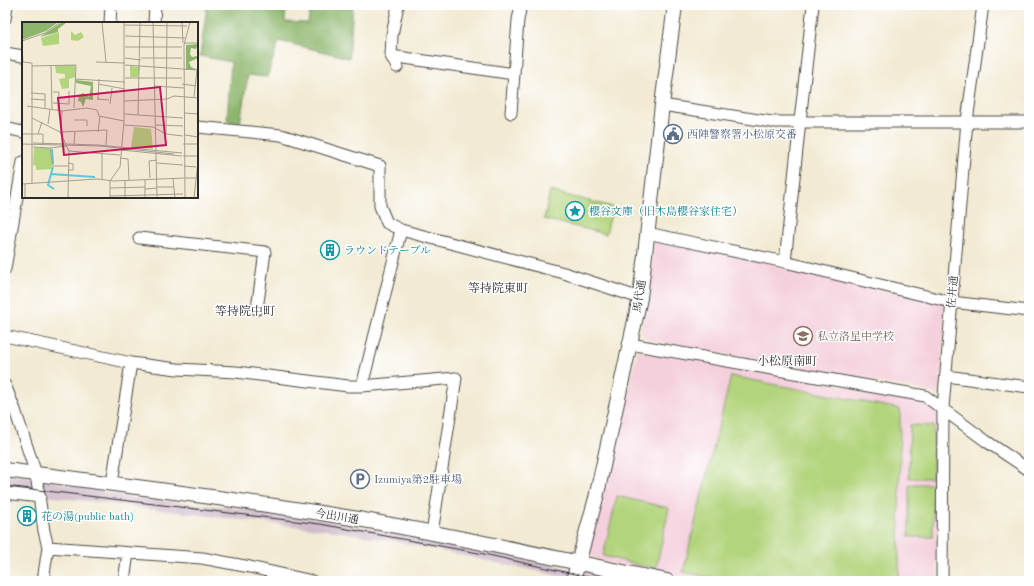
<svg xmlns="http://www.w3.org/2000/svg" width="1034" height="586" font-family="'Old Standard TT','Noto Serif JP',serif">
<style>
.built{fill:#f4cfdc}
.industrial{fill:#d0bdcc}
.green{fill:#b2d47c;stroke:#6e8054}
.forest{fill:#8db66c;stroke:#5c704c}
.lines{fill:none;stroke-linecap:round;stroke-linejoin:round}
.minor-casing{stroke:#494844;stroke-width:13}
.tertiary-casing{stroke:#494844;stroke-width:16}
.minor{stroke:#fff;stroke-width:11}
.tertiary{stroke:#fff;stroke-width:14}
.tram{stroke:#2b2b2b;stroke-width:1}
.labels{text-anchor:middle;stroke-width:3;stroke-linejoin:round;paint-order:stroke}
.service-label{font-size:11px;fill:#4e5e75;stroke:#fff;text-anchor:start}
.culture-label{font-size:11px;fill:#0d838f;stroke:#fff;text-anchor:start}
.street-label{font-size:11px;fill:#2b2b2b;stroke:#fff}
.education-label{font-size:11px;fill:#785e54;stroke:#fff;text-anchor:start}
.neighbourhood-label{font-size:12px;fill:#2b2b2b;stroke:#fff}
.inset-river{fill:none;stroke:#5ec8d8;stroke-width:2}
.inset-road{fill:none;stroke:#a29e90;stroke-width:1}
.view{fill:#c2185b;fill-opacity:0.15;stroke:#c2185b;stroke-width:2}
.inset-edge{fill:none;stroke:#2b2b2b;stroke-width:2}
</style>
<rect width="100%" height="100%" fill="#fff"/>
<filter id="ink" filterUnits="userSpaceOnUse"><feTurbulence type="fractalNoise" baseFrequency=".025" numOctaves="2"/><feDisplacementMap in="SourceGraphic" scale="8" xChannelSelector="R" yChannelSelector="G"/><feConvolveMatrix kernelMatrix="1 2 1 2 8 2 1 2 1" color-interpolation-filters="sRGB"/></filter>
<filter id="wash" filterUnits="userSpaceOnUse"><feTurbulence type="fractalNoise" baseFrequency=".012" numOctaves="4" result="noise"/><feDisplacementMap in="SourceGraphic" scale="16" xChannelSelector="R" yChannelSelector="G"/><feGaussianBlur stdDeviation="0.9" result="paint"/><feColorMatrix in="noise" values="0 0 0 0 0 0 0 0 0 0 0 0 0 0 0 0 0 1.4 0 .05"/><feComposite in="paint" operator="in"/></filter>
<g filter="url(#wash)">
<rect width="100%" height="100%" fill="#f2ead3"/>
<!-- built -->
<path class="built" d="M 655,238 L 945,304 L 944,335 L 940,390 L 938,396 L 926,391 L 648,340 L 640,332 L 647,305 Z
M 638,350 L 921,399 L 939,409 L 937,581 L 703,581 L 595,560 L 587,551 L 613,456 Z"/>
<!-- industrial -->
<path class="industrial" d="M 5,474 L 26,476 L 134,498 L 258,510 L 327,520 L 496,552 L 585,572 L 633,581 L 583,581 L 398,542 L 342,532 L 5,491 Z"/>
<!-- green -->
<path class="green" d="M 550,191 L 613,207 L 606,234 L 544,219 Z
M 731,376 L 900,409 L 899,581 L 731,581 L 683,572 Z
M 910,425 L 934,426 L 933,478 L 909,478 Z
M 909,484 L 933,484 L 933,537 L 909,537 Z
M 617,496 L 669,508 L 656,569 L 603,556 Z"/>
<!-- forest -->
<path class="forest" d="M 207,5 L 271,5 L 286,7 L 285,22 L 308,23 L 311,5 L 353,5 L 349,58 L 279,41 L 267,77 L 248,75 L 240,123 L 227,121 L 231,62 L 200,56 Z"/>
</g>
<g filter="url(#ink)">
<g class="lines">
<defs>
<path id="minor" d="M 5,19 L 7,5
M 110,23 L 111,5
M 154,23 L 155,5
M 5,53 L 23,56
M 391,56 L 514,74
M 397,67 L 391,56 L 392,35 L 398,5
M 662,105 L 772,122 L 1029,122
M 511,113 L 518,20 L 521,5
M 197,127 L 281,135 L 380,166 L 380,206 L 387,223 L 401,230 L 564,273 L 640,298
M 5,128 L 23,132
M 647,233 L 785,262 L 951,302 L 1029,311
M 139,238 L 265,252 L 257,309
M 785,262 L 800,121 L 813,5
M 5,269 L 23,162
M 5,336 L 131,363 L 177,369 L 236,372 L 348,386 L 362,386 L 456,378 L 432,533
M 630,344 L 925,396 L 986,441 L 1029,470
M 946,376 L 1029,387
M 5,385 L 15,410 L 36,474 L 44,531 L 48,547 L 202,558 L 250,567 L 312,581
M 362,386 L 401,230
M 112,483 L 131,363
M 5,493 L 40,497
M 43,581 L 48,547
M 124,581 L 128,553
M 942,581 L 943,408 L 967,121 L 983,5"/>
<path id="tertiary" d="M 5,470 C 121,485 237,499 352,518 C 458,536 562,560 667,581
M 573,581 L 596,498 L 640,298 L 662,105 L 675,5"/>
</defs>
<!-- minor casing -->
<use href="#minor" class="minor-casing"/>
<!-- tertiary casing -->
<use href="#tertiary" class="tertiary-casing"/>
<!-- minor -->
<use href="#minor" class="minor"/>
<!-- tertiary -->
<use href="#tertiary" class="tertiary"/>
<!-- tram -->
<path class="tram" d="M 5,486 L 320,524 L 484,554 L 605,581"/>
</g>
</g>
<!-- icons -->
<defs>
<symbol id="civic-ring" viewBox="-11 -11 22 22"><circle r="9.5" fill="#fff" stroke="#5c6f8a" stroke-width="1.5"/><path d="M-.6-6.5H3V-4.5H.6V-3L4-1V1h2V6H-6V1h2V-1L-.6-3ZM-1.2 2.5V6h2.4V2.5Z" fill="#5c6f8a"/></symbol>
<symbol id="sight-ring" viewBox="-11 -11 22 22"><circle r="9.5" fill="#fff" stroke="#0f9aa8" stroke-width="1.5"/><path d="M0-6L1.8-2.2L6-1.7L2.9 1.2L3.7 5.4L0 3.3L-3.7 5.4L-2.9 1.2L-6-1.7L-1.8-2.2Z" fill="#0f9aa8"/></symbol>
<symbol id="building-ring" viewBox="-11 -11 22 22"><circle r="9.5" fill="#fff" stroke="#0f9aa8" stroke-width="1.5"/><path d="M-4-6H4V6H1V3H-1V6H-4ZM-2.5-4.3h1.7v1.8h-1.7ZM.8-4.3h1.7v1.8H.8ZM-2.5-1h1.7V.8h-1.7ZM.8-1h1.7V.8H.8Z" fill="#0f9aa8"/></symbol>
<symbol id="school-ring" viewBox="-11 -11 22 22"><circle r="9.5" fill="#fff" stroke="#8d6e63" stroke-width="1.5"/><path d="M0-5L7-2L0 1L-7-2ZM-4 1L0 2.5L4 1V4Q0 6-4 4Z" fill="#8d6e63"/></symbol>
<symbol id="parking-ring" viewBox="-11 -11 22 22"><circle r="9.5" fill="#fff" stroke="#5c6f8a" stroke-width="1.5"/><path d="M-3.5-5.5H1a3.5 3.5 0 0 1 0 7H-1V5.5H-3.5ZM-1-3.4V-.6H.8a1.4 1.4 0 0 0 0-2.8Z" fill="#5c6f8a"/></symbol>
</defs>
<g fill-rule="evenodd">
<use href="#civic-ring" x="662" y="123" width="22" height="22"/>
<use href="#sight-ring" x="564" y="200" width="22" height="22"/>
<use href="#building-ring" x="319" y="239" width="22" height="22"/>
<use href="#school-ring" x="792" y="325" width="22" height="22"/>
<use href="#parking-ring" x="349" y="468" width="22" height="22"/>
<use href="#building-ring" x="16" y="505" width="22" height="22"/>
</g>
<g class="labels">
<!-- service labels -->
<g class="service-label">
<text x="687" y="138">西陣警察署小松原交番</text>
<text x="374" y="483">Izumiya第2駐車場</text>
</g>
<!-- culture labels -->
<g class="culture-label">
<text x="589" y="215">櫻谷文庫（旧木島櫻谷家住宅）</text>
<text x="344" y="254">ラウンドテーブル</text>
<text x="41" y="520">花の湯(public bath)</text>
</g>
<!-- street labels -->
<g class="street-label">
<text transform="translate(952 292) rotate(-85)" y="4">佐井通</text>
<text transform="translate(639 296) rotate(-81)" y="4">馬代通</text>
<text transform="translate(337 516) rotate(9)" y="4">今出川通</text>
</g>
<!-- education labels -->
<g class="education-label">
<text x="817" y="340">私立洛星中学校</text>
</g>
<!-- neighbourhood labels -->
<g class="neighbourhood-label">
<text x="498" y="292">等持院東町</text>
<text x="245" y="315">等持院中町</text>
<text x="787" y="365">小松原南町</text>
</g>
</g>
<!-- overview -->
<g transform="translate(22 22)">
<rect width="176" height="176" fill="#f2ead3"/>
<path d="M 49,9 L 53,13 L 59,10 L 62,15 L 56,19 L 49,18 ZM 37,10 L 37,22 L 21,24 L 19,16 ZM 33,43 L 53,43 L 53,55 L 47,57 L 47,66 L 40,67 L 37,57 L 43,56 L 43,52 L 34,51 ZM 108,44 L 118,45 L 116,55 L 108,55 ZM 112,105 L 129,107 L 131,127 L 109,125 ZM 12,126 L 27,126 L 30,132 L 30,147 L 14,148 L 14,144 L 11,143 Z" fill="#b2d47c"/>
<path d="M 0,0 L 36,0 L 24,9 L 0,18 ZM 40,0 L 45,0 L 36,7 L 36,10 L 18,15 ZM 176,22 L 174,27 L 169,26 L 168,32 L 170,35 L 175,34 L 176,36 L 167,40 L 169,45 L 176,48 L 164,48 L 164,23 ZM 54,58 L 71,60 L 71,78 L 64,77 L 61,85 L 59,80 L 56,79 L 57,73 L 61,71 L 67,75 L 69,64 L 54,61 Z" fill="#8db66c"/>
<path class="inset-river" d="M 30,127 L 31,142M 31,145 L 29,152 L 73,155M 29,152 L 26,163 L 32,167"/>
<path class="inset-road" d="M 80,0 L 84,40M 131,0 L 135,176M 160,0 L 161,21M 102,3 L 165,4M 103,14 L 163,16M 0,19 L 23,11 L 38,0M 163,21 L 176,21M 0,25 L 1,40 L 10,41 L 10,44M 103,25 L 160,25M 103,36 L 119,38M 119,36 L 160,36M 74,40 L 103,41M 29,43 L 30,87M 103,43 L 176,48M 103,56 L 160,56M 53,57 L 103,60M 76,62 L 103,67M 160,62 L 174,64M 133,64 L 162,66M 31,70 L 37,70 L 36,88M 9,71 L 23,72 L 23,86M 172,75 L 175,48M 9,77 L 23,78M 75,77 L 87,78M 76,78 L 77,57M 102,79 L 145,77 L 152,74 L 176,76M 31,81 L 47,82 L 47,69M 88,82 L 90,66M 5,84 L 40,89 L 65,86 L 75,88 L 77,94 L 102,99M 163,91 L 176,92M 102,92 L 161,96M 116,93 L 118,0M 10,96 L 38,110 L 47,129 L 98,133M 52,98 L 65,98 L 65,104M 26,102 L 28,87M 102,103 L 131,105 L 144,112 L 161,114M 133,103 L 161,104M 39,109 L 40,89M 38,110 L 85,108 L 84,123M 76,110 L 78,94M 0,112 L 21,112 L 21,122M 16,112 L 20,100M 144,112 L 145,0M 163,113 L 176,115M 11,121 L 76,123 L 160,131M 0,122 L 78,124 L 152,132M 52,122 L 53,110M 161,122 L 176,122M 45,124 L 28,126 L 31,144 L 46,144M 11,125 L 28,126M 99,128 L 160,134M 161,134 L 176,134M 98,136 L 106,137 L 107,158M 135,141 L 161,143M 162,144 L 174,145M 46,148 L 51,148 L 51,142 L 46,141M 128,156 L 127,139 L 135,138M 163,156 L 176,156M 151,157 L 153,176M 80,158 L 80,132M 123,158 L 123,176M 103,159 L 103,176M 10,161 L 10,44 L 54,43 L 52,86M 0,162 L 75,157 L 92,159 L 162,156M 3,162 L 3,175M 135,165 L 152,165M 88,166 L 123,165M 123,167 L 135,166M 88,174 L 161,172M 46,176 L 47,129M 88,176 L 88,159 L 98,145 L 102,99 L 102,0M 163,176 L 162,23 L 168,0M 172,176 L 176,139"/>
<path class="view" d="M 138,65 L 144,123 L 42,133 L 36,76 Z"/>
<rect width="176" height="176" class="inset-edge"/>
</g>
<!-- margin -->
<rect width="1034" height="586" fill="none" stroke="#fff" stroke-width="20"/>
</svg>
